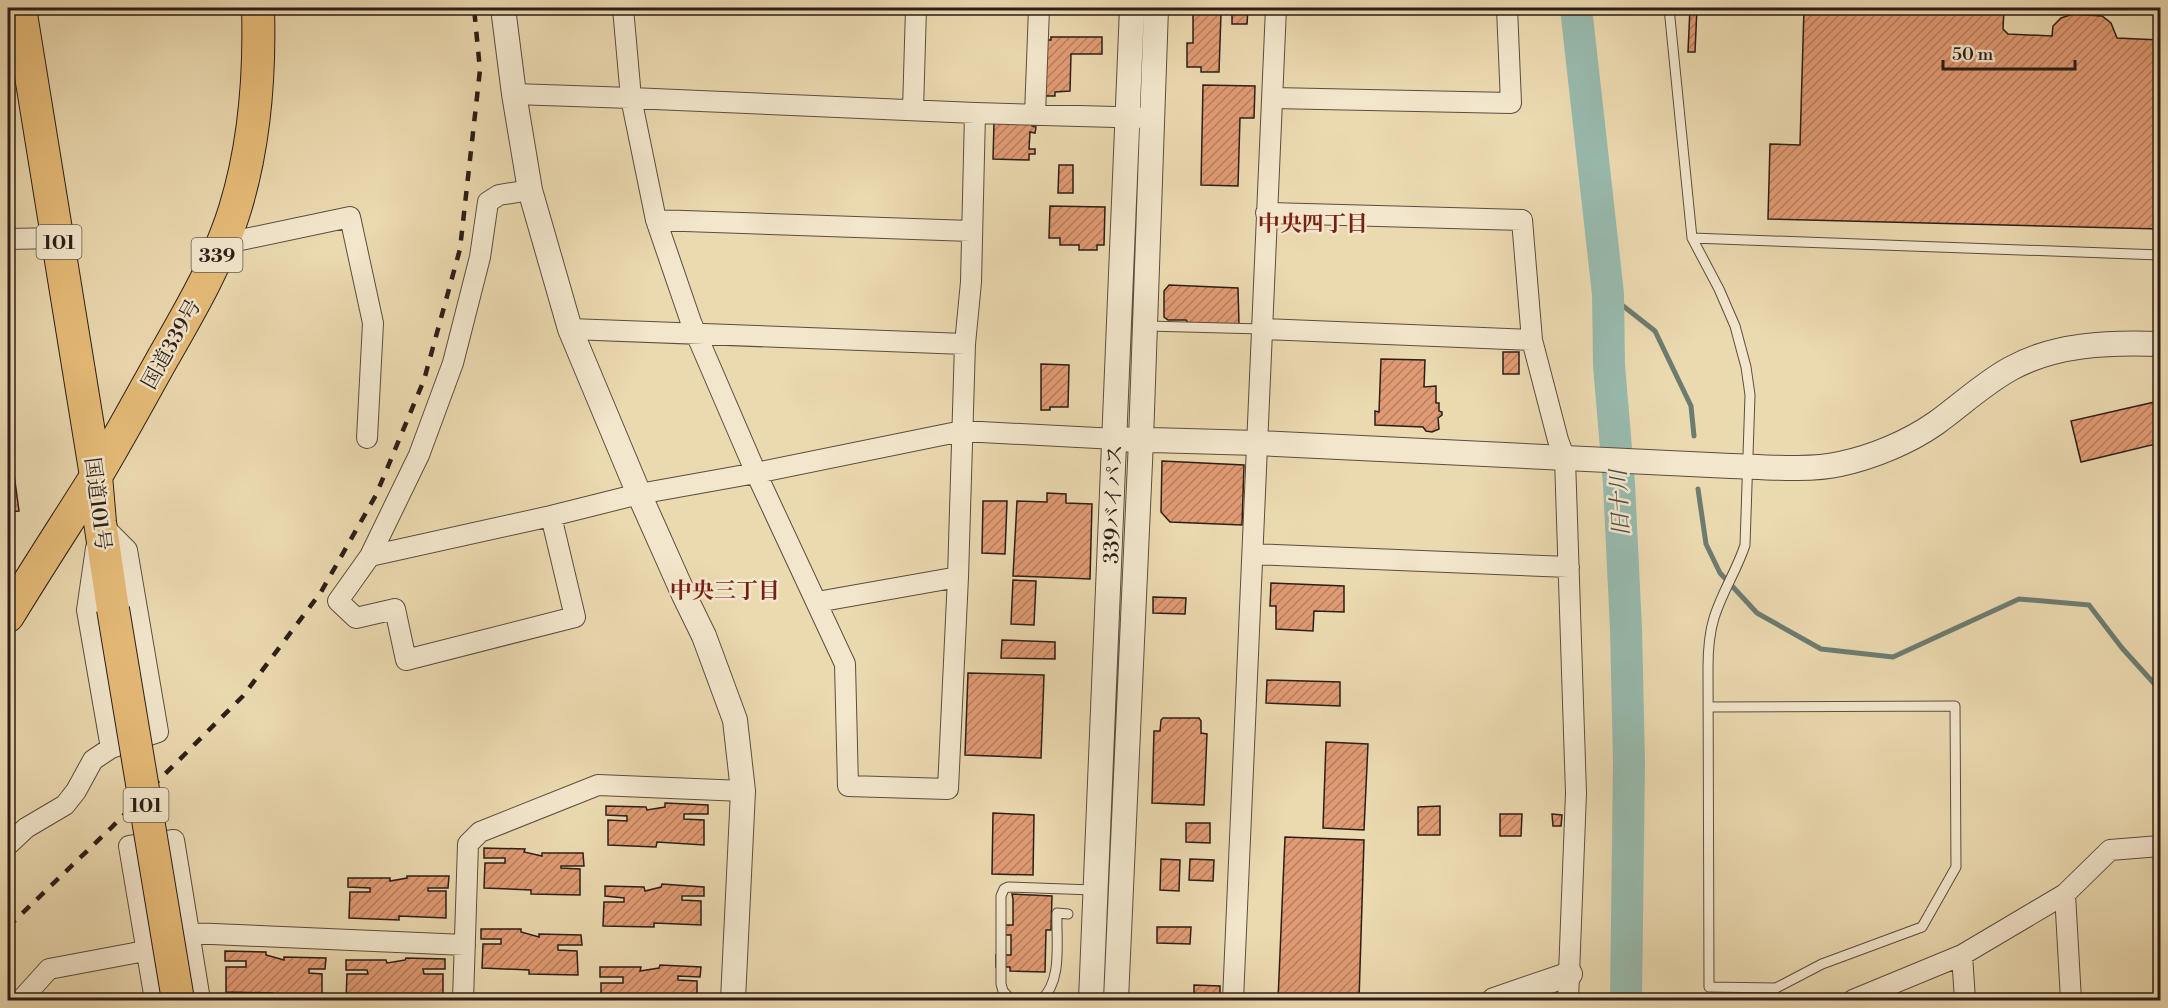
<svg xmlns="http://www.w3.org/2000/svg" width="2168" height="1008" font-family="'Libre Bodoni','Noto Serif JP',serif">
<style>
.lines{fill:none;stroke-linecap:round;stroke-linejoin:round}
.stream{stroke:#6d7c71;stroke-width:5}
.river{stroke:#98baad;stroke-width:32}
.building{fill:url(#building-hatch);stroke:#2c1e18;stroke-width:1.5}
.service-casing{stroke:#5c4d3e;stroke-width:11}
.minor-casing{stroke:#5c4d3e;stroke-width:22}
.tertiary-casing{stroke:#5c4d3e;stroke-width:26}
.trunk-casing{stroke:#2c1e18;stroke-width:34}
.service{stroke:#f2e6cc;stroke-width:9}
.minor{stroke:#f2e6cc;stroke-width:20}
.tertiary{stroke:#f2e6cc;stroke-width:24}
.trunk{stroke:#e6bc78;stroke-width:32}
.rail{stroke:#2c1e18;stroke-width:4.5;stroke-dasharray:10 10;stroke-linecap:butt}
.trunk-bridge-casing{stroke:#2c1e18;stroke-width:34;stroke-linecap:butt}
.trunk-bridge{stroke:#e6bc78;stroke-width:32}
.labels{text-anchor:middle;stroke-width:5;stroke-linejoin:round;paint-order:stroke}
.shield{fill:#f2e6cc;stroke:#675a4e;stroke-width:1.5}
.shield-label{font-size:20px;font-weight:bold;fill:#2c1e18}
.street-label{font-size:21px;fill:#2c1e18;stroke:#f2e6cc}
.neighbourhood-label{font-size:22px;font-weight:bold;fill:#7a1f14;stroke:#f2e6cc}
.water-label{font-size:22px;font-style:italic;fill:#4c4d45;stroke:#f2e6cc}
</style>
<defs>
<pattern id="building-hatch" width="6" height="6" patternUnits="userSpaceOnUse" patternTransform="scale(1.5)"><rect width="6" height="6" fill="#e19b74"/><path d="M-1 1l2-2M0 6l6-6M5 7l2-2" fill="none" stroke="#b77e5e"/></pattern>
</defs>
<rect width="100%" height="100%" fill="#ebd9b0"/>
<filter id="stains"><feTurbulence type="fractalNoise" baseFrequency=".00333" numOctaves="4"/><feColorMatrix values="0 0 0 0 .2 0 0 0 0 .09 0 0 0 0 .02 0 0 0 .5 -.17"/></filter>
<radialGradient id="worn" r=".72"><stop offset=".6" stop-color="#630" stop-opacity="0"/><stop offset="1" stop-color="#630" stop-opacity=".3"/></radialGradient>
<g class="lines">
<!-- stream -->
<path class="stream" d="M 1608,294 L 1655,331 L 1691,406 L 1694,436
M 1698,489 L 1706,544 L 1720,573 L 1757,613 L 1821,649 L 1893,657 L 2019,599 L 2089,605 L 2122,648 L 2160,690"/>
<!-- river -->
<path class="river" d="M 1576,8 L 1608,294 L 1609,365 L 1619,484 L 1626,629 L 1629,762 L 1626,1000"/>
</g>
<!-- building -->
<path class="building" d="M 1193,8 L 1216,8 L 1221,13 L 1219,72 L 1201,72 L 1201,67 L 1187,67 L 1187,43 L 1193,43 Z
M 1232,8 L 1248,8 L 1247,24 L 1232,24 Z
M 1690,8 L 1697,8 L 1695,52 L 1688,52 Z
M 1804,8 L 2004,8 L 2003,29 L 2008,34 L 2052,36 L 2053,26 L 2061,18 L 2073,14 L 2102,16 L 2111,23 L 2117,38 L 2160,40 L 2160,229 L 1768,219 L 1770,144 L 1800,145 Z
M 1051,37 L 1102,37 L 1102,54 L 1071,54 L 1070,91 L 1055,92 L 1055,96 L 1045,96 L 1045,40 L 1051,40 Z
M 1203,85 L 1255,86 L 1254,118 L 1240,118 L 1238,186 L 1201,185 Z
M 994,122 L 1032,123 L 1032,126 L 1036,127 L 1035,133 L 1030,132 L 1029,149 L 1035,149 L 1035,154 L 1029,154 L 1029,160 L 993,159 Z
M 1059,165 L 1073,165 L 1073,193 L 1058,193 Z
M 1050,206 L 1105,207 L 1104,245 L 1097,245 L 1097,250 L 1079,250 L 1079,245 L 1060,245 L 1060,238 L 1049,238 Z
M 1169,285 L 1238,288 L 1239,325 L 1189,324 L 1186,320 L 1168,320 L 1164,317 L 1164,291 Z
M 1503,352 L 1519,352 L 1519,374 L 1503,374 Z
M 1381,359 L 1425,360 L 1424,387 L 1436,386 L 1436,403 L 1439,403 L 1439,411 L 1442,412 L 1442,415 L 1438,418 L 1439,429 L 1432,432 L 1426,431 L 1423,427 L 1375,425 L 1375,411 L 1379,412 Z
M 1041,364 L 1069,365 L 1068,407 L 1050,407 L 1050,410 L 1041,410 Z
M 2159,401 L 2160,443 L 2081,462 L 2071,421 Z
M 1162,461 L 1244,465 L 1242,525 L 1170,522 L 1161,512 Z
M 14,474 L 19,511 L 8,512 L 8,475 Z
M 1047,493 L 1066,494 L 1066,503 L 1092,504 L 1090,579 L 1013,576 L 1017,501 L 1047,502 Z
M 983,501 L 1007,501 L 1005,554 L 982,553 Z
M 1013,580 L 1036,581 L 1034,625 L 1011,624 Z
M 1271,583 L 1344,586 L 1344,612 L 1314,611 L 1313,631 L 1276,629 L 1276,606 L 1270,606 Z
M 1153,597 L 1186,598 L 1185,614 L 1153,613 Z
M 1002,640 L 1055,642 L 1055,659 L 1001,658 Z
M 968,673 L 1044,675 L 1041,758 L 965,755 Z
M 1267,680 L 1340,682 L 1340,706 L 1266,703 Z
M 1163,718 L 1199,718 L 1201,721 L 1201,733 L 1207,734 L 1204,805 L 1152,803 L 1154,731 L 1160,731 L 1161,720 Z
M 1326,742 L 1368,744 L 1364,830 L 1323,828 Z
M 665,803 L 708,805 L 708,814 L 684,814 L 684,819 L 704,820 L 704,845 L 657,842 L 656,847 L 608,845 L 608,820 L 627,821 L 627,816 L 606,815 L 606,806 L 646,807 L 647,810 L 665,807 Z
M 1440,806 L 1440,835 L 1418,835 L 1418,807 Z
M 993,813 L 1034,815 L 1033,875 L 992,874 Z
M 1500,814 L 1522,814 L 1521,836 L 1500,836 Z
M 1552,814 L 1562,815 L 1561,826 L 1553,826 Z
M 1186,823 L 1210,823 L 1210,843 L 1186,842 Z
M 1285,837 L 1364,840 L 1359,1000 L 1278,1000 Z
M 484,848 L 525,849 L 524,852 L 542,856 L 542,853 L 583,853 L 584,866 L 561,866 L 561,868 L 580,869 L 580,895 L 531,894 L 531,890 L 484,888 L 485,863 L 505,863 L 505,858 L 484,858 Z
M 1161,859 L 1180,860 L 1179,891 L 1160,890 Z
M 1190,859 L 1214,860 L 1213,881 L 1189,880 Z
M 407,876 L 449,876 L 448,888 L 428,888 L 428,891 L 446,891 L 446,918 L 399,916 L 399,920 L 349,918 L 350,892 L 370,892 L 370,888 L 348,887 L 348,878 L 390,878 L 390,881 L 407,878 Z
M 662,884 L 704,887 L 704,896 L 682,896 L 682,900 L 701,901 L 701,925 L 654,923 L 654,927 L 603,926 L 604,902 L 624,902 L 624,898 L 605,896 L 605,886 L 644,887 L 645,891 L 661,887 Z
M 1012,894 L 1052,896 L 1051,930 L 1046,930 L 1045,972 L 1010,971 L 1010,967 L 996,967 L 996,955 L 1011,955 L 1011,935 L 997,935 L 998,925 L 1013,925 L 1013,899 Z
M 1157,927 L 1191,927 L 1190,944 L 1157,943 Z
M 481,929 L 521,929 L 521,932 L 539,937 L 539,934 L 581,935 L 582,945 L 558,945 L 558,950 L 577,951 L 578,975 L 529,974 L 529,970 L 482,968 L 483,944 L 501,944 L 501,939 L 481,939 Z
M 225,951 L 266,952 L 266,955 L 284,960 L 284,957 L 326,958 L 325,969 L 309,969 L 309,973 L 322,974 L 322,997 L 273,997 L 273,993 L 226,992 L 226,967 L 246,967 L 246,961 L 225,961 Z
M 406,958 L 445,959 L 445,969 L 423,969 L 424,974 L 443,974 L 443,998 L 397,997 L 397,1000 L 346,1000 L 347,974 L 368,974 L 367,970 L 346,970 L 346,960 L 386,960 L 387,963 L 405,960 Z
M 660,965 L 701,967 L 700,977 L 678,976 L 678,980 L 697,981 L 697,1000 L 601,1000 L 601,983 L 623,983 L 623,977 L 600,977 L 600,967 L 641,967 L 640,971 L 659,968 Z
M 1194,985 L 1220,986 L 1220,1000 L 1194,1000 Z"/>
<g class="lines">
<defs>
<path id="service" d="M 1669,8 L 1692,238 L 1719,289 L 1735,326 L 1746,367 L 1750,395 L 1745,545 C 1737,570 1722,592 1714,618 C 1709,634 1708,651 1708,668 L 1709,987 L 1776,988 L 1822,964 L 1922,927 L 1956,867 L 1955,706 L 1708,707
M 1692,238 L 2160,255
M 1147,326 L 1262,329
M 1011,1000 L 1003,991 L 1001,984 L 1001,896 L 1004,889 L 1008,887 L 1093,890
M 1041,1000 C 1063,981 1056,941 1057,913 L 1068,914"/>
<path id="minor" d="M 623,8 L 631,98 L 656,220 L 691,322 L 756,473 L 845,664 L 848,786 L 948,789 L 958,577 L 965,344 L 971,282 L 975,113
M 514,94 L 631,98 L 975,113 L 1151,118
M 1273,98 L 1511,103 L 1507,8
M 913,110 L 916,8
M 1035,115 L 1039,8
M 530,190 L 499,195 L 488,202 L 480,257 L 453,363 L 419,455 L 370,556 L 338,601 L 356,618 L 395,609 L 406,660 L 575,617 L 551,516
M 1266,213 L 1522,220 L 1532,340 L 1558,440 L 1565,459 L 1576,793 L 1568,1000
M 656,220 L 971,231
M 8,239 L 58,238
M 222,244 L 350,217 L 373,323 L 367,438
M 570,329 L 965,344
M 1262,329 L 1532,340
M 96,548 L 87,610 L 111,748
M 1253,554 L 1569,567
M 370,556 L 551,516 L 639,494 L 756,473 L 962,431 L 1116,439
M 817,602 L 958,577
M 8,845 L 26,828 L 65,805 L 76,791 L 93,760 L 111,748 L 158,732 L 127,550 L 101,524
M 2065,894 L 2071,1000
M 190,933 L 465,945
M 1962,955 L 1965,1000
M 21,1000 L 49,969 L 145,951
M 155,1000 L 129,846 L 174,840 L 200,1000
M 463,1000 L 468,844 L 480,832 L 598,785 L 743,791
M 1233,1000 L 1276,8
M 1853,1000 L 1962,955 L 2065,894 L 2110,850 L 2160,846"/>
<path id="tertiary" d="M 503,8 L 514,94 L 530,190 L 570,329 L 639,494 L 684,595 L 704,636 L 735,720 L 743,791 L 733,1000
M 1116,439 L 1257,443 L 1731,466 C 1763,467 1810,471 1840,464 C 1873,457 1909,442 1936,423 C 1961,405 1983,384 2010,369 C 2054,344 2110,342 2160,344
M 1091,1000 L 1132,8
M 1116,1000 L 1141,440 L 1156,8
M 1494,1000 L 1570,974"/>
<path id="trunk" d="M 20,8 L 96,476 L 100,522 L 113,609
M 8,616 C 36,570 66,524 95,478 C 119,438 141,397 164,356 C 191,309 219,261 235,209 C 255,144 260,75 258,8"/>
</defs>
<!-- service casing -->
<use href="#service" class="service-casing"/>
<!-- minor casing -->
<use href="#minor" class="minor-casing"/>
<!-- tertiary casing -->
<use href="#tertiary" class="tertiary-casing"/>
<!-- trunk casing -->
<use href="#trunk" class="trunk-casing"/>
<!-- service -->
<use href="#service" class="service"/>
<!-- minor -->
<use href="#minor" class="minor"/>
<!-- tertiary -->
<use href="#tertiary" class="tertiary"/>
<!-- trunk -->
<use href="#trunk" class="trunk"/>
<!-- rail -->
<path class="rail" d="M 8,927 L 111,828 L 243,696 L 321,592 L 376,495 L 424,380 L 460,249 L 480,70 L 474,8"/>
<defs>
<path id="trunk-bridge" d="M 113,609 L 178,1000"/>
</defs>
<!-- trunk-bridge casing -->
<use href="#trunk-bridge" class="trunk-bridge-casing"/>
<!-- trunk-bridge -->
<use href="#trunk-bridge" class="trunk-bridge"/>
</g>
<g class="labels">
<!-- shield labels -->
<g class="shield">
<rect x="36.5" y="225" width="45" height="34" rx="4.5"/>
<rect x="191.5" y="238" width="51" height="34" rx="4.5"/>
<rect x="123.5" y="788" width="45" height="34" rx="4.5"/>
</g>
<g class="shield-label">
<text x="59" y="249">101</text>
<text x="217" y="262">339</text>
<text x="146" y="812">101</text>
</g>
<!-- street labels -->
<g class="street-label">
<text transform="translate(171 344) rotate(-61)" y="7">国道339号</text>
<text transform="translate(98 504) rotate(83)" y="7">国道101号</text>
<text transform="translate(1113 504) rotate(-88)" y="7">339バイパス</text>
</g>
<!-- neighbourhood labels -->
<g class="neighbourhood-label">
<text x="1313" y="231">中央四丁目</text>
<text x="725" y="598">中央三丁目</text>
</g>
<!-- water labels -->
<g class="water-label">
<text transform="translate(1619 503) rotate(-93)" y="8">旧十川</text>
</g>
</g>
<!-- margin -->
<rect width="2168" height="1008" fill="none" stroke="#ebd9b0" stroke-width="30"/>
<rect x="9" y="9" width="2150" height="990" fill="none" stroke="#2c1e18" stroke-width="3"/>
<rect x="15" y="15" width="2138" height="978" fill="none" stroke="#2c1e18" stroke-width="1.5"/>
<!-- scale -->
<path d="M1943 60v9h132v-9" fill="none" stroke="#2c1e18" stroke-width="3"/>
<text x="1952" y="60" font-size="18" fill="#2c1e18" stroke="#f2e6cc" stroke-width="4.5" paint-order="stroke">50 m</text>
<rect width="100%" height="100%" filter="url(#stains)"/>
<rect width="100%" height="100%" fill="url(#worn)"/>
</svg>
